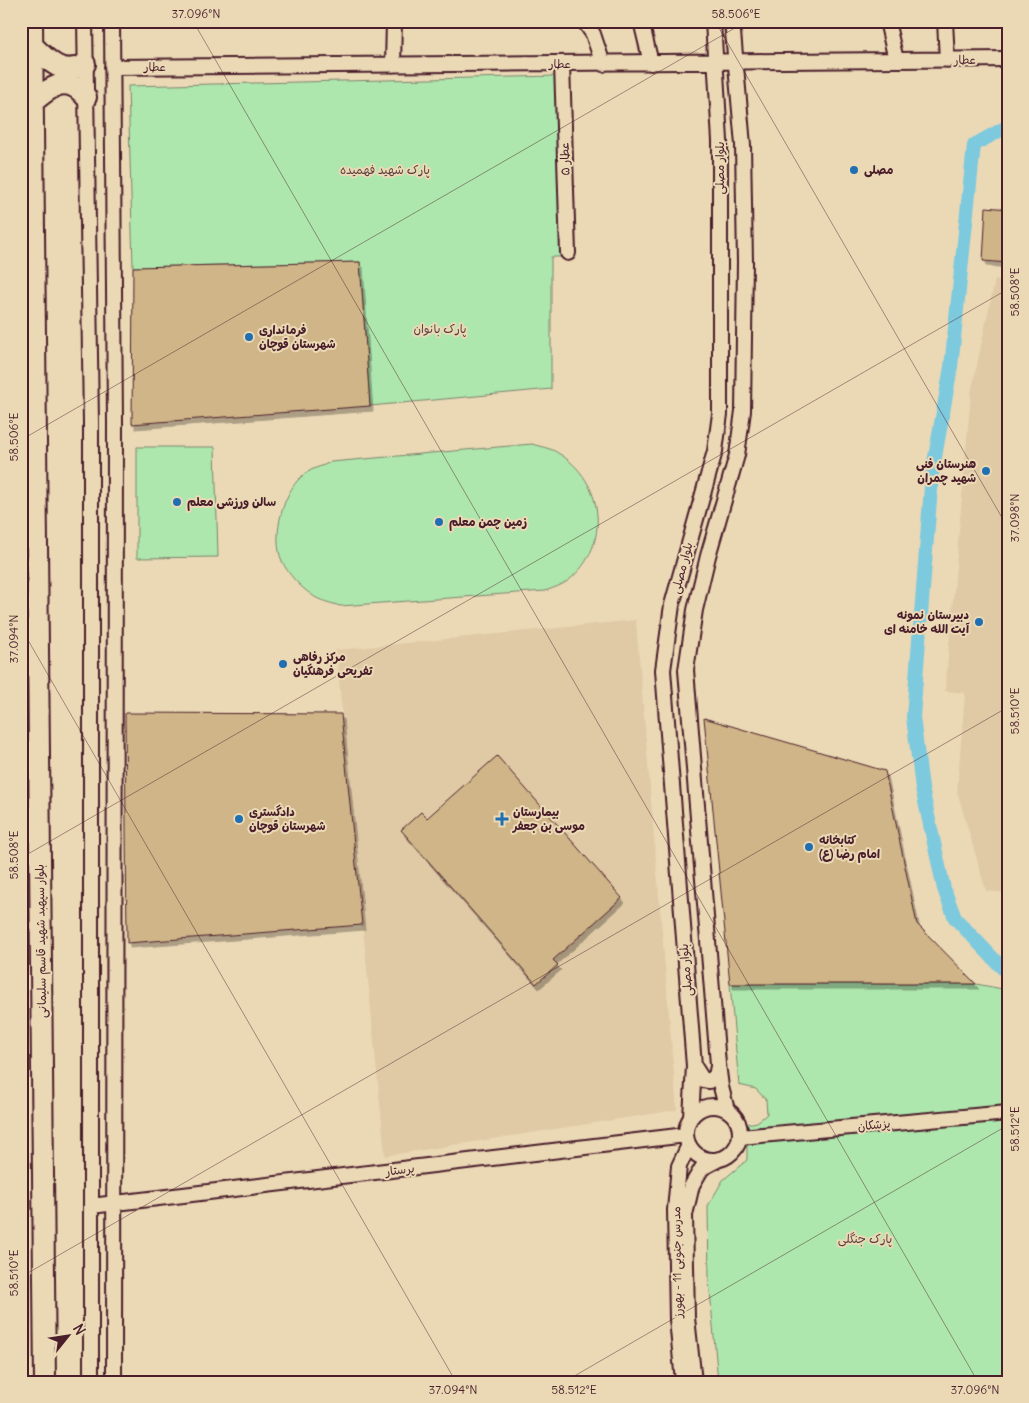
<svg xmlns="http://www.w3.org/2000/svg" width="1029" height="1403" font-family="Delius,'Playpen Sans Arabic',sans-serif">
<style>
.built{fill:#e0caa6}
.green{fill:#ade7ad;stroke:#7c836c}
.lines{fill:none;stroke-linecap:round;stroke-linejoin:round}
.canal{stroke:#7dc9dd;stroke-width:14}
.building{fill:#cfb587;stroke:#4a1f2b;filter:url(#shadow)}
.minor-casing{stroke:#4a1f2b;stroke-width:18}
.highway-casing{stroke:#4a1f2b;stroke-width:24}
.minor{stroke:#ebd9b6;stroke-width:14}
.highway{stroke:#ebd9b6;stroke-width:20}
.ticks{fill:none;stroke:#4a1f2b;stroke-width:1;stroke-opacity:0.45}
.poi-dot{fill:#1f6fb2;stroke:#ebd9b6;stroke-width:2}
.labels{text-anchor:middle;stroke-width:4;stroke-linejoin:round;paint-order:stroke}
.street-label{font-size:12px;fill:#4a1f2b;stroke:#ebd9b6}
.park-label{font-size:12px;fill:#593d3e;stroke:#ebd9b6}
.poi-label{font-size:12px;font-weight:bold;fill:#4a1f2b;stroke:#ebd9b6;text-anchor:start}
.neatline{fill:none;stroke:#4a1f2b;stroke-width:2}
.ticks-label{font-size:12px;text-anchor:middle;fill:#4a1f2b}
</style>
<defs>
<filter id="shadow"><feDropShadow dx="3" dy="5" stdDeviation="0" flood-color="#0004"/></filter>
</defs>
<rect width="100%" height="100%" fill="#ebd9b6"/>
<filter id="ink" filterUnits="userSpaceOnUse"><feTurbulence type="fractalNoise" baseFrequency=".02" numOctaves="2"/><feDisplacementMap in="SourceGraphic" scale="10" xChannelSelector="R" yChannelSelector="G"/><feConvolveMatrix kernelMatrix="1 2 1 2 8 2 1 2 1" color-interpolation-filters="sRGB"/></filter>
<g filter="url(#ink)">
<!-- built -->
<path class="built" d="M 995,279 L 1008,281 L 1008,893 L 986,891 L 957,791 L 965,693 L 945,691 L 971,393 Z
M 636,620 L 677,1110 L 385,1156 L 336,650 Z"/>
<!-- green -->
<path class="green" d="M 557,76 L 562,257 L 551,257 L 551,389 L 370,406 L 360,262 L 133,267 L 128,86 Z
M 532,444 C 541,447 551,448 558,453 C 604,480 612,545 569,580 C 563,585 553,588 545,591 L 340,606 C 332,603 319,601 312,595 C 300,587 288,574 282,561 C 271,537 283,488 306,473 C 313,468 323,466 331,462 Z
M 137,447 L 215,447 L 218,557 L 137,558 Z
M 730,984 L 976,984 L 1008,990 L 1008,1343 L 1004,1382 L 718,1382 L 709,1280 L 708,1206 L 723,1180 L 747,1160 L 747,1124 L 757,1122 L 767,1114 L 766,1100 L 756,1089 L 739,1085 Z"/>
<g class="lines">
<!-- canal -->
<path class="canal" d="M 1008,126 L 974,145 L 951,367 L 932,474 L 913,717 L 922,788 L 944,889 L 955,918 L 1008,974"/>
</g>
<!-- building -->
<path class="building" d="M 986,207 L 1008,209 L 1008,263 L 983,261 Z
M 360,262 L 370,406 L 132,424 L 133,267 Z
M 125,713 L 341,714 L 362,925 L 127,943 Z
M 704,718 L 885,771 L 917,924 L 976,984 L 730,984 Z
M 497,756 L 622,898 L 553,960 L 558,965 L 536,984 L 401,830 L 421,812 L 427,818 Z"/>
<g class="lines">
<defs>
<path id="minor" d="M 85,21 L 91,422 L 91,1382
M 112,21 L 115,422 L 114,1382
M 584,21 L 593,34 L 603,64
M 641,21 L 651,63
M 887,21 L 896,60
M 945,21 L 947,60
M 562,64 L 568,253
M 393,65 L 394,21
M 112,67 L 1008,59
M 694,1066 L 703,1080 L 709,1081 L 716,1076 L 718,1066
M686 1133a27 27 0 1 1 54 0a27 27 0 1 1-54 0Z
M 727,1110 L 721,1087 L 718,1064 L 686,670 L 695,610 L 708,556 L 737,455 L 743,411 L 745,262 L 743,145 L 732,21
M 691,1117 L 694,1066 L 663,670 L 672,605 L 715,451 L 720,414 L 720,141 L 713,21
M 740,1137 L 1008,1113
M 91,1206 L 686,1135
M 683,1382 L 677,1319 L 675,1210 L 679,1166 L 689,1145
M 694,1382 L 687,1318 L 685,1215 L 692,1185 L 702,1168 L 719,1159"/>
<path id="highway" d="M 32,21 L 45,1382
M 32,45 C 48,61 63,77 85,64
M 33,102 C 52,86 67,74 86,97"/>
</defs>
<!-- minor casing -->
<use href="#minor" class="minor-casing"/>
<!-- highway casing -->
<use href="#highway" class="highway-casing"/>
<!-- minor -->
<use href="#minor" class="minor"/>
<!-- highway -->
<use href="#highway" class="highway"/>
</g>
</g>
<!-- ticks -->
<path class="ticks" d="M 193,21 L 978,1382M 715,21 L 1008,528M 21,22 L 22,21M 21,440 L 747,21M 21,628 L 456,1382M 21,858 L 1008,289M 21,1277 L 1008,707M 564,1382 L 1008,1125"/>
<!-- markers -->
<g class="poi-dot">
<circle cx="854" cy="170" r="5"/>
<circle cx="249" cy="337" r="5"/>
<circle cx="986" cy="471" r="5"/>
<circle cx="177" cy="502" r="5"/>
<circle cx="439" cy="522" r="5"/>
<circle cx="979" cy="622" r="5"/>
<circle cx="283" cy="664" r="5"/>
<circle cx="239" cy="819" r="5"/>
<path d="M499.5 811.5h5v5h5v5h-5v5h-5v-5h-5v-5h5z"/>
<circle cx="809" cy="847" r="5"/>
</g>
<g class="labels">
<!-- street labels -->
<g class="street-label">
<text transform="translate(965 60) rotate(-1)" y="4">عطار</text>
<text x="560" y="68">عطار</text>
<text x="155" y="71">عطار</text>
<text transform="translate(565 159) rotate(-92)" y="4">عطار ۵</text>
<text transform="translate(720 168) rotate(-90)" y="4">بلوار مصلی</text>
<text transform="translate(682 568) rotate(-75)" y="4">بلوار مصلی</text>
<text transform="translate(41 941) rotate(-91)" y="4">بلوار سپهبد شهید قاسم سلیمانی</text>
<text transform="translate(686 970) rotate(-95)" y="4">بلوار مصلی</text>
<text transform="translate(874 1125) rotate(-5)" y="4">پزشکان</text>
<text transform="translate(400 1170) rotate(-7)" y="4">پرستار</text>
<text transform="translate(677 1262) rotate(-91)" y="4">مدرس جنوبی 11 - بهورز</text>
</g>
<!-- park labels -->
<g class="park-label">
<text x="385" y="174">پارک شهید فهمیده</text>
<text x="440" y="333">پارک بانوان</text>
<text x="865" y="1243">پارک جنگلی</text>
</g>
<!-- poi labels -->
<g class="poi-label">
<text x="864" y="174">مصلی</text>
<text x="259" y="334">فرمانداری<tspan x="259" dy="14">شهرستان قوچان</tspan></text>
<text x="976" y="468" text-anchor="end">هنرستان فنی<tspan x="976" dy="14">شهید چمران</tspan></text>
<text x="187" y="506">سالن ورزشی معلم</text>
<text x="449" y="526">زمین چمن معلم</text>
<text x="969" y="619" text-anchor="end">دبیرستان نمونه<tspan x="969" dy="14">آیت الله خامنه ای</tspan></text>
<text x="293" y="661">مرکز رفاهی<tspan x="293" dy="14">تفریحی فرهنگیان</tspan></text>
<text x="249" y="816">دادگستری<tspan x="249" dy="14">شهرستان قوچان</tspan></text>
<text x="513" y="816">بیمارستان<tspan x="513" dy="14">موسی بن جعفر</tspan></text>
<text x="819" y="844">کتابخانه<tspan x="819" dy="14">امام رضا (ع)</tspan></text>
</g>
</g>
<!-- margin -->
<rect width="1029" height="1403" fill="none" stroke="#ebd9b6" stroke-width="55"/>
<!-- north arrow -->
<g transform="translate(68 1336) rotate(60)" stroke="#ebd9b6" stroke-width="4" paint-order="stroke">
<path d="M0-4L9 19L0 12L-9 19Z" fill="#4a1f2b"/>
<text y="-8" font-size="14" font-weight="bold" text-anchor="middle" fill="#4a1f2b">N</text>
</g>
<rect x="28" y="28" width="974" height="1348" class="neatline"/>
<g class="ticks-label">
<text x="196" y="18">37.096°N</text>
<text x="736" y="18">58.506°E</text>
<text transform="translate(1015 292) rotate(-90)" y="4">58.508°E</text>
<text transform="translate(14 437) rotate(-90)" y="4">58.506°E</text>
<text transform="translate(1015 518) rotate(-90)" y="4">37.098°N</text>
<text transform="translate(14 639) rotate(-90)" y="4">37.094°N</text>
<text transform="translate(1015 711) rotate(-90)" y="4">58.510°E</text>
<text transform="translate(14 855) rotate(-90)" y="4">58.508°E</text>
<text transform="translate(1015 1129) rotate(-90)" y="4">58.512°E</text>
<text transform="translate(14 1273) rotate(-90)" y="4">58.510°E</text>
<text x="453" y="1394">37.094°N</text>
<text x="574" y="1394">58.512°E</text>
<text x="975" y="1394">37.096°N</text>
</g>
</svg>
